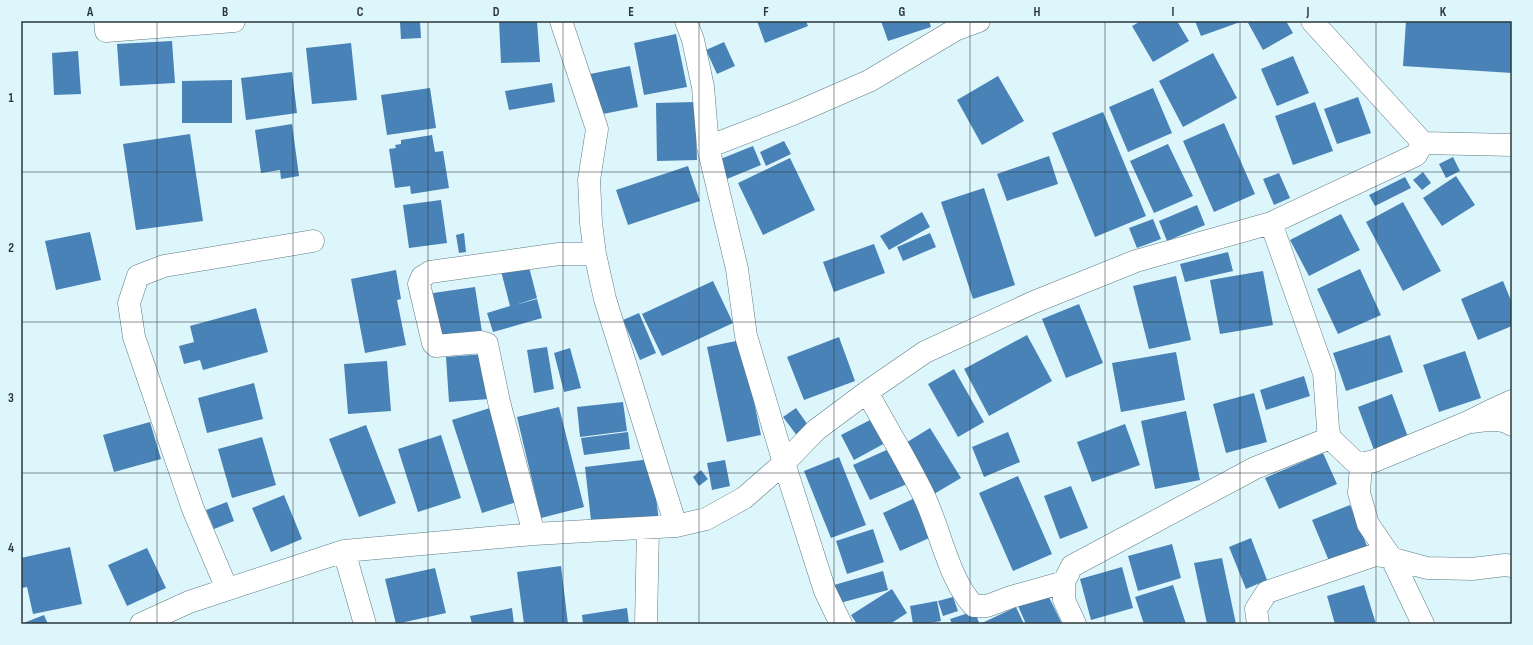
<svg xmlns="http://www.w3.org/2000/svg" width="1533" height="645" font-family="'Sofia Sans Condensed',sans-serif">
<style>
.building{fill:#4882b6}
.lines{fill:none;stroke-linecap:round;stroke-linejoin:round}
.minor-casing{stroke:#5e7b83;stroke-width:23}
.minor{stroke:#fff;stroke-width:22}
.grid{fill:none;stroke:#2b373b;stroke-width:1;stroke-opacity:0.55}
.neatline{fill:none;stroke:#2b373b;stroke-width:1.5}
.grid-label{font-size:13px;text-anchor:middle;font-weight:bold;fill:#2b373b}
</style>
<rect width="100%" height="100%" fill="#dcf6fc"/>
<!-- building -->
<path class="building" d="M 420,21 L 421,38 L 401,39 L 400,22 Z
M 499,21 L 537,21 L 540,62 L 501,63 Z
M 757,21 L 806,21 L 808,26 L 765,43 Z
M 881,21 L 929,21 L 931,27 L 888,41 Z
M 1141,21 L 1177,21 L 1189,41 L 1153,62 L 1132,26 Z
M 1195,21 L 1243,21 L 1201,36 Z
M 1247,21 L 1286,21 L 1293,33 L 1263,50 Z
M 1406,21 L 1512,21 L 1512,73 L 1403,66 Z
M 676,34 L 687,87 L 644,95 L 634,43 Z
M 172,41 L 175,83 L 120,86 L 117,44 Z
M 724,42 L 735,66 L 717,74 L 706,50 Z
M 351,43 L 357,100 L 312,104 L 306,48 Z
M 78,51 L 81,94 L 54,95 L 52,53 Z
M 1213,53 L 1237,98 L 1183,127 L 1159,81 Z
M 1293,56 L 1309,93 L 1277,106 L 1261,69 Z
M 630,66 L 638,107 L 598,115 L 590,74 Z
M 292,72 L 297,113 L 246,120 L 241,78 Z
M 998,76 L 1024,121 L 982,145 L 957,100 Z
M 232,80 L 232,123 L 182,123 L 182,81 Z
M 552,83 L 555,102 L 509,110 L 505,91 Z
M 430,88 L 436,128 L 387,135 L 381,95 Z
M 1153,88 L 1172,133 L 1128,152 L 1109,107 Z
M 1358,97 L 1371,133 L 1337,144 L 1324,109 Z
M 695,102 L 697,160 L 657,161 L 656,103 Z
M 1315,102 L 1333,151 L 1293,165 L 1275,116 Z
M 1103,112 L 1146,216 L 1095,237 L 1052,133 Z
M 1224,123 L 1255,194 L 1214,212 L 1183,141 Z
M 292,124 L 299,176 L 281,179 L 280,170 L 261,173 L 255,130 Z
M 190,134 L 203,221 L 136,230 L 123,144 Z
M 432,135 L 435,152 L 443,151 L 449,188 L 411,194 L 410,186 L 395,188 L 389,149 L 396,148 L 395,145 L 401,144 L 401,140 Z
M 784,141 L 791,154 L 766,166 L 760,152 Z
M 1168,144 L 1193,196 L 1154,213 L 1130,161 Z
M 753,146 L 761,165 L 727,179 L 718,160 Z
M 1049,156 L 1058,184 L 1007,201 L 997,174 Z
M 1453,157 L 1460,171 L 1446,178 L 1439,164 Z
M 790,158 L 815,210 L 763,235 L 738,183 Z
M 688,166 L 700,201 L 628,225 L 616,190 Z
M 1423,172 L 1431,183 L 1422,190 L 1413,180 Z
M 1279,173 L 1290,198 L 1274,205 L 1263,179 Z
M 1456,176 L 1475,205 L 1442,226 L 1423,198 Z
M 1405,177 L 1411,188 L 1375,206 L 1369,195 Z
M 984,188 L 1015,285 L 973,299 L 941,202 Z
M 441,200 L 447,243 L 409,248 L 403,205 Z
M 1403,202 L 1441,271 L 1403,291 L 1366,222 Z
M 1197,205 L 1205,225 L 1167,241 L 1159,221 Z
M 922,212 L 930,227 L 889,250 L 880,236 Z
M 1341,214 L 1360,250 L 1309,276 L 1290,240 Z
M 1153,219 L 1161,239 L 1137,248 L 1129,228 Z
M 90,232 L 101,280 L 56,290 L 45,241 Z
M 464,233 L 466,252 L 459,253 L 456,235 Z
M 930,233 L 936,247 L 903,261 L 897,247 Z
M 874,244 L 885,273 L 834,292 L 823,262 Z
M 1228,252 L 1233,271 L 1185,282 L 1180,264 Z
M 528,263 L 537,298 L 515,305 L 537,299 L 542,318 L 493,332 L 487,313 L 510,306 L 501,271 Z
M 1360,269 L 1381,315 L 1338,334 L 1317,289 Z
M 396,270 L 401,299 L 397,300 L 406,345 L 365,353 L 351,279 Z
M 1263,271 L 1273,325 L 1220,334 L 1210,280 Z
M 1176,276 L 1191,340 L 1149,349 L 1133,286 Z
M 713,281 L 733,323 L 662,356 L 642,314 Z
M 1503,281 L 1512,303 L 1512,326 L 1478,340 L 1461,299 Z
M 475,287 L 482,332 L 439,339 L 433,293 Z
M 1079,304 L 1103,363 L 1066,378 L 1042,319 Z
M 256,308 L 268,352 L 203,370 L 200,360 L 184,364 L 179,346 L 194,342 L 190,326 Z
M 639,313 L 656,353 L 640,360 L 623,320 Z
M 1027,335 L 1052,381 L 989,416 L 964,369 Z
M 1390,335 L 1403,372 L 1346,391 L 1333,353 Z
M 839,337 L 855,381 L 804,400 L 787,357 Z
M 741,340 L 761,435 L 727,442 L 707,347 Z
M 547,347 L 554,389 L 534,393 L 527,350 Z
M 570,348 L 581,388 L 564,392 L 554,353 Z
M 1465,351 L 1481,398 L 1439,412 L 1423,365 Z
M 1176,352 L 1185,400 L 1121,412 L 1112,363 Z
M 485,354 L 489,399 L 449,402 L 446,357 Z
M 387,361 L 391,411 L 348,414 L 344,364 Z
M 954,369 L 984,422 L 958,437 L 928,384 Z
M 1304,376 L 1310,396 L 1266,410 L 1260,390 Z
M 254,383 L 263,419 L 207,433 L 198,398 Z
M 1254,393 L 1267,442 L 1226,453 L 1213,404 Z
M 1392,394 L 1408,437 L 1374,450 L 1358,407 Z
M 623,402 L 627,431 L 580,437 L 577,407 Z
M 493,407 L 523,500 L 482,513 L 452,420 Z
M 559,407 L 584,507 L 541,518 L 517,417 Z
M 796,408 L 810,428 L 798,437 L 783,417 Z
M 1186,411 L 1200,480 L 1155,489 L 1141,421 Z
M 874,418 L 887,442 L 854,460 L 841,435 Z
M 150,422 L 161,459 L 114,472 L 103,435 Z
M 1125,424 L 1140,465 L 1092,482 L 1077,442 Z
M 366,425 L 396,503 L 359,517 L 329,439 Z
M 930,428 L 961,478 L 934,494 L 904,444 Z
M 628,432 L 630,449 L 584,455 L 581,438 Z
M 1008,432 L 1020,462 L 984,477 L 972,447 Z
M 441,435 L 461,498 L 418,512 L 398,449 Z
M 262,437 L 276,485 L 232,498 L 218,449 Z
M 891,448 L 907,484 L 870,500 L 853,465 Z
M 1323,453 L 1337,484 L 1279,509 L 1265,478 Z
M 839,457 L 866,525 L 831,538 L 804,471 Z
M 651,459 L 659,521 L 592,529 L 585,467 Z
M 725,460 L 730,486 L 712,490 L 707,463 Z
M 701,470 L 708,479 L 699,486 L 693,477 Z
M 1018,476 L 1052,554 L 1013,571 L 979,493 Z
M 1071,486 L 1088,528 L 1060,539 L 1044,496 Z
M 284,495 L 302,539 L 271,552 L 252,508 Z
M 919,496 L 936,535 L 900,551 L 883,513 Z
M 227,502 L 234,521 L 214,529 L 206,510 Z
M 1350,505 L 1367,546 L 1329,561 L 1312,520 Z
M 873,529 L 884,562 L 847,574 L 836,541 Z
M 1251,538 L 1267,580 L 1246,589 L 1229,547 Z
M 1172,544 L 1181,578 L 1138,591 L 1128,556 Z
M 70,547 L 82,604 L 33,614 L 27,587 L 21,588 L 21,558 Z
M 147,548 L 166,588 L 127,606 L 108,565 Z
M 1222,558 L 1236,624 L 1207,624 L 1194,563 Z
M 561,566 L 568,624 L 524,624 L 517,572 Z
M 1122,567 L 1133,608 L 1091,620 L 1080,579 Z
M 435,568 L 446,613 L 396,624 L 385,579 Z
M 883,571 L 888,590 L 840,603 L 834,585 Z
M 1173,585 L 1186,624 L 1144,624 L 1135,597 Z
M 1364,585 L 1376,624 L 1335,624 L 1327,596 Z
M 892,589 L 907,613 L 890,624 L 857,624 L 851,615 Z
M 1047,593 L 1062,624 L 1026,624 L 1018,606 Z
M 953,597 L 958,611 L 943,616 L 938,601 Z
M 937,601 L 941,621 L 924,624 L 913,624 L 910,606 Z
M 1016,607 L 1024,624 L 980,624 Z
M 512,608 L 514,624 L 472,624 L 470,616 Z
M 627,608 L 629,624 L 583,624 L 582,615 Z
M 975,611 L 979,623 L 952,624 L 950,619 Z
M 44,615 L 48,624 L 21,624 Z"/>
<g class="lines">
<defs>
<path id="minor" d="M 105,21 L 106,31 L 234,21
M 561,21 L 597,129 L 589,180 L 591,223 L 595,254 L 605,299 L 676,526
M 686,21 L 693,40 L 703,87 L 708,147 L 737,269 L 746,336 L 784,463 L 825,591 L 841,624
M 1312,21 L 1423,143 L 1512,145
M 708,147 L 793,114 L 869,81 L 955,30 L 979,21
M 1271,223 L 1324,373 L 1328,428 L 1330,438 L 1354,461 L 1361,464 L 1374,461 L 1466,423 L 1490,411 L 1512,401
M 867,392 C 886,427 907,461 924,496 C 940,529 949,581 974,606 L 987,606 L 1011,597 L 1064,582
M 1473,422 C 1486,420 1501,418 1512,425
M 1361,464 L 1359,493 L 1368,524 L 1392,559 L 1423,624
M 534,534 L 499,402 L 487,344 L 481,342 L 436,346 L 433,343 L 419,284 L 422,277 L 430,272 L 559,254 L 595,254
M 344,551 L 365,624
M 227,589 L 193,509 L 134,337 L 129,303 L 138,276 L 164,266 L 313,241
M 141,624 L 189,602 L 344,551 L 534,534 L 676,526 L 706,519 L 744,498 L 784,463 L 816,430 L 867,392 L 925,352 L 1034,302 L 1136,261 L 1271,223 L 1416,155 L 1423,143
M 646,624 L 648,528
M 1075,624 L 1064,600 L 1064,582 L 1072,566 L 1255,468 L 1330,438
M 1258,624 L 1256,609 L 1267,592 L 1375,555 L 1383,556 L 1427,568 L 1472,569 L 1505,565 L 1512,566"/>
</defs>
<!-- minor casing -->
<use href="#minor" class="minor-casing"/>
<!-- minor -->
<use href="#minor" class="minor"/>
</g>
<!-- grid -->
<path class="grid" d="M 157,21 L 157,624M 293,21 L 293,624M 428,21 L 428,624M 563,21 L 563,624M 699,21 L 699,624M 834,21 L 834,624M 970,21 L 970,624M 1105,21 L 1105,624M 1240,21 L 1240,624M 1376,21 L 1376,624M 21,172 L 1512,172M 21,322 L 1512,322M 21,473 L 1512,473"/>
<!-- border -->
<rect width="1533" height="645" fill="none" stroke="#dcf6fc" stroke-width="44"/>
<rect x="22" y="22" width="1489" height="601" class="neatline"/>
<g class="grid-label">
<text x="90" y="16">A</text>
<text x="225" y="16">B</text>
<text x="360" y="16">C</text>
<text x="496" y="16">D</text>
<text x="631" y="16">E</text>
<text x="766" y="16">F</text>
<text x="902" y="16">G</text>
<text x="1037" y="16">H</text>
<text x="1173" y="16">I</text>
<text x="1308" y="16">J</text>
<text x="1443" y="16">K</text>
<text x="11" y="102">1</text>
<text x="11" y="252">2</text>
<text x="11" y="402">3</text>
<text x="11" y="552">4</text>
</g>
</svg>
